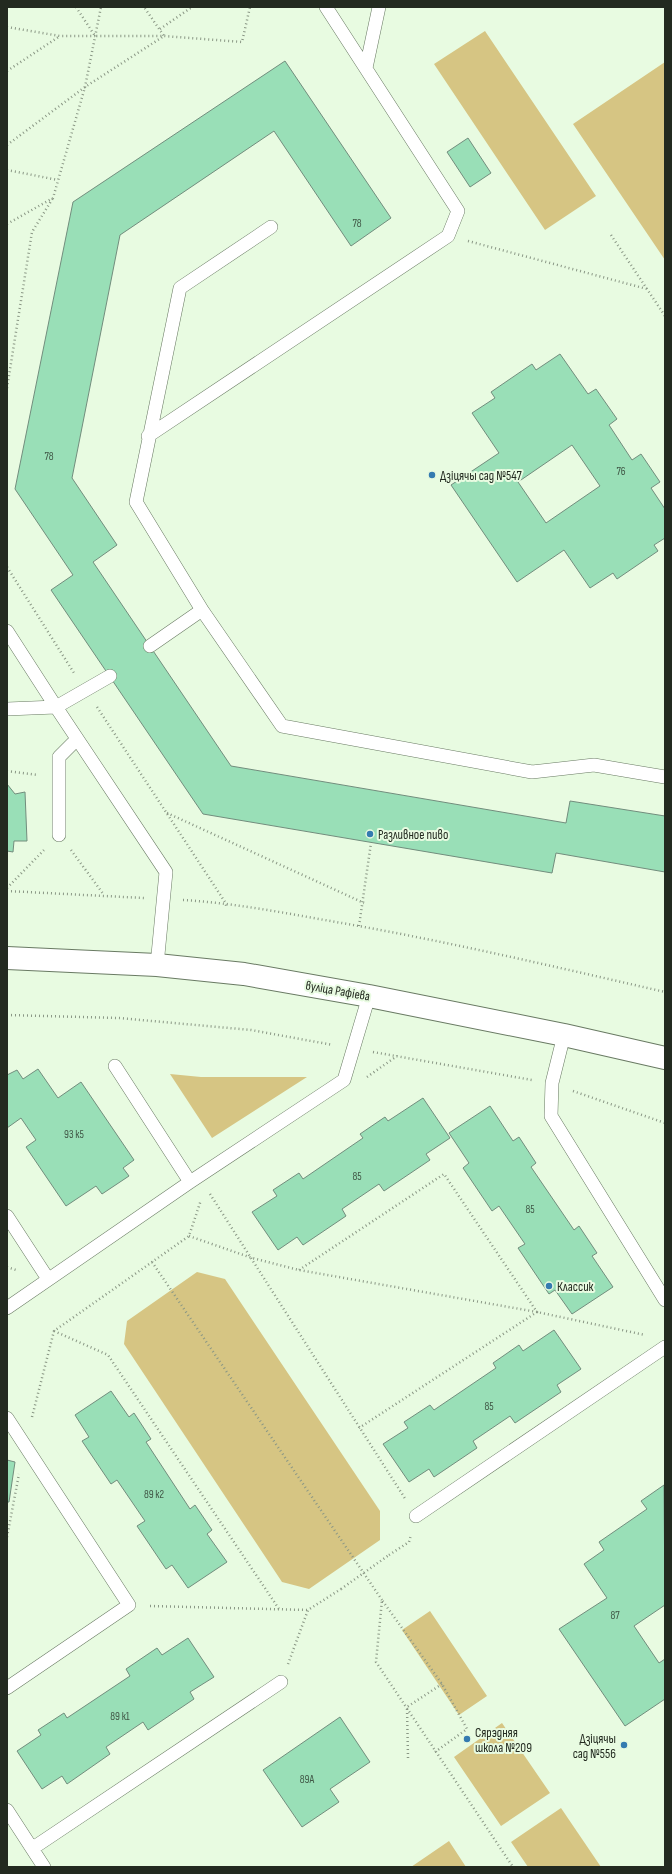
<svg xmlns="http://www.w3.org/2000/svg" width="672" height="1874" font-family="'Sofia Sans Condensed',sans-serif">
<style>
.green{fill:#d6c583}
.building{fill:#99dfb7;stroke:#728d7d;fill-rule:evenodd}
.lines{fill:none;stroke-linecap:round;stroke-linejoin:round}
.lane-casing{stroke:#697a63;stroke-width:14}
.secondary-casing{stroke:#697a63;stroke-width:24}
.path{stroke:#8a9785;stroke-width:2.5;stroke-dasharray:1 3;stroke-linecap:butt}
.lane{stroke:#fff;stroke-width:13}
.secondary{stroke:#fff;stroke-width:22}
.path-bridge{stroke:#8a9785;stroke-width:2.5;stroke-dasharray:1 3;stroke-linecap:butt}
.poi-dot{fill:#347bb0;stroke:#e8fbe1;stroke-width:1.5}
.labels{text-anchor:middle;stroke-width:4;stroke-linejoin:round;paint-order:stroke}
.number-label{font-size:11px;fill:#405746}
.poi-label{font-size:13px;fill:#232a20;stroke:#e8fbe1;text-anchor:start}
.street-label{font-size:13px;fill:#232a20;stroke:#e8fbe1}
</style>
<rect width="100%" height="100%" fill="#e8fbe1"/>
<!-- green -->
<path class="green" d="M 485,31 L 596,196 L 545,230 L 434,64 Z
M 665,62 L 665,260 L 573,124 Z
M 170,1074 L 201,1077 L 307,1077 L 212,1138 Z
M 197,1272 L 225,1279 L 380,1511 L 380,1540 L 309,1589 L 282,1582 L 124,1344 L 127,1321 Z
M 430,1611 L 487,1696 L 459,1715 L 402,1630 Z
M 502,1723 L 550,1793 L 501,1826 L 454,1757 Z
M 561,1808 L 601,1867 L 528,1867 L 511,1842 Z
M 449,1841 L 466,1867 L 411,1867 Z"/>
<!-- building -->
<path class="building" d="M 285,61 L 391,218 L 351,246 L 274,131 L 120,235 L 72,478 L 117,545 L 93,562 L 231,766 L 566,823 L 570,801 L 665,816 L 665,872 L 556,853 L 552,873 L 203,814 L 51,590 L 73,575 L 15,489 L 73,202 Z
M 468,138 L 491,173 L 470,187 L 447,152 Z
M 560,354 L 588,394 L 596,389 L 617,419 L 609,425 L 632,460 L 641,454 L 660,482 L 651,488 L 665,509 L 665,538 L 654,545 L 658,551 L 617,579 L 613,573 L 590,588 L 564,550 L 517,582 L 451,485 L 499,453 L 472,413 L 495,398 L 491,392 L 532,364 L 536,370 ZM 572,445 L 600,486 L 546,523 L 518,482 Z
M 7,784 L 15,794 L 25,792 L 27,841 L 14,841 L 13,852 L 7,851 Z
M 38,1069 L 58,1098 L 81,1082 L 134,1160 L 123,1168 L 129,1176 L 102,1194 L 96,1186 L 66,1206 L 26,1147 L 36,1140 L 21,1118 L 7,1128 L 7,1075 L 17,1070 L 23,1079 Z
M 423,1098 L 450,1138 L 426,1154 L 430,1160 L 384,1191 L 379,1184 L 342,1209 L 346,1216 L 303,1245 L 297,1237 L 278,1250 L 252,1212 L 277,1196 L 273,1190 L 299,1173 L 303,1179 L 363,1138 L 360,1134 L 385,1117 L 388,1121 Z
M 490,1106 L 513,1141 L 519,1137 L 536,1163 L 531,1167 L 574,1230 L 579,1226 L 597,1253 L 592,1256 L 613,1287 L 572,1314 L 555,1290 L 549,1294 L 518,1248 L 525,1244 L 499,1206 L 492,1211 L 463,1168 L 469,1163 L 449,1133 Z
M 554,1330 L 581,1369 L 557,1385 L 561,1392 L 515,1423 L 510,1416 L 473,1441 L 477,1448 L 434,1477 L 429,1469 L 409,1482 L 383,1444 L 408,1428 L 404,1422 L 430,1405 L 434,1410 L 496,1368 L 493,1363 L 519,1345 L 523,1351 Z
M 111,1391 L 129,1417 L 134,1413 L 151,1439 L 146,1442 L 190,1509 L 195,1505 L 212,1530 L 207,1534 L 227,1562 L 188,1588 L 172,1565 L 166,1569 L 137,1526 L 145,1521 L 117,1480 L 111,1484 L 82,1441 L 89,1437 L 75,1415 Z
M 7,1460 L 15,1462 L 9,1502 L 7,1502 Z
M 664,1485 L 665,1605 L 634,1626 L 659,1663 L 665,1659 L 665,1699 L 625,1726 L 559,1629 L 607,1598 L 584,1564 L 604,1550 L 599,1542 L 647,1509 L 641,1501 Z
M 188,1638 L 214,1677 L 190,1692 L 194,1699 L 148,1730 L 143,1722 L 106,1747 L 110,1754 L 67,1784 L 62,1776 L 42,1789 L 17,1751 L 41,1735 L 38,1730 L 64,1713 L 67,1718 L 130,1676 L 126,1669 L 157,1648 L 162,1655 Z
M 340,1717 L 370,1762 L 330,1789 L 339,1802 L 302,1827 L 263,1770 Z"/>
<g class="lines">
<defs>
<path id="lane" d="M 366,68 L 379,7
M 271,227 L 180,288 L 136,502 L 202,610 L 282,726 L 532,772 L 594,765 L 665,777
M 148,436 L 448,236 L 458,211 L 326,7
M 7,631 L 56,707 L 166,872 L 157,965
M 150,646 L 202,610
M 7,709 L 56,707 L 110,676
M 59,835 L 59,757 L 77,739
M 564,1035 L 552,1083 L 551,1116 L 665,1300
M 115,1066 L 190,1182
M 7,1216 L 48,1279
M 7,1308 L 190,1182 L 344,1080 L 369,996
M 7,1418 L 129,1605 L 7,1688
M 416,1516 L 665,1347
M 7,1810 L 44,1867
M 33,1848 L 281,1682"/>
<path id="secondary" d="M 7,958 L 157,965 L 244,974 L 369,996 L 564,1035 L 665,1058"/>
</defs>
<!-- lane casing -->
<use href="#lane" class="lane-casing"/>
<!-- secondary casing -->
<use href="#secondary" class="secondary-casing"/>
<!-- path -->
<path class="path" d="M 76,7 L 95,36 L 164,36 L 242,42 L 250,7
M 7,27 L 60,36 L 95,36
M 160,29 L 192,7
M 7,71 L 60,36
M 7,145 L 85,87 L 164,36 L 144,7
M 7,170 L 58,180
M 7,224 L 53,198 L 85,87 L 101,7
M 611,235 L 665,316
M 468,241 L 647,289
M 7,388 L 32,232 L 53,198
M 7,567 L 74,673
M 97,707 L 225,902 L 227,908
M 7,771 L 38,775
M 167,813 L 364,903
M 71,850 L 104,895
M 7,888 L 44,850
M 7,891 L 144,898
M 183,900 C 234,903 285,913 336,922 C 446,941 556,967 665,992
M 359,926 L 371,843
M 7,1015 L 119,1018 L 251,1030 L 333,1045
M 373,1052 L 532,1080
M 367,1077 L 397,1056
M 573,1091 L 665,1123
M 210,1194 L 406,1500
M 189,1236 L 252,1258 L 299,1270 L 537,1312 L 645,1335
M 152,1262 L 382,1600
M 7,1267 L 16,1270
M 299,1270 L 444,1174 L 537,1312 L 359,1428
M 54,1331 L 108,1355 L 279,1609
M 32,1417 L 54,1331 L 189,1236 L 201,1200
M 7,1537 L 19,1474
M 389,1555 L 409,1542 L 411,1535
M 150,1606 L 308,1610
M 288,1664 L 308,1610 L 341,1589
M 435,1752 L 467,1729 L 442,1684 L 382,1600 L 376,1662 L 513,1867
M 408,1758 L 407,1707 L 442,1684"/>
<!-- lane -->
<use href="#lane" class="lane"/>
<!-- secondary -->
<use href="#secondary" class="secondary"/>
<!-- path-bridge -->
<path class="path-bridge" d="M 341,1589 L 389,1555"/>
</g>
<!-- markers -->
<g class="poi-dot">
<circle cx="432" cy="475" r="4"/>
<circle cx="370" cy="834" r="4"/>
<circle cx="549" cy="1286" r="4"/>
<circle cx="467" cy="1739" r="4"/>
<circle cx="624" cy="1745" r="4"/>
</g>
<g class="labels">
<!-- number labels -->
<g class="number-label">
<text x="357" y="227">78</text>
<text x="49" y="460">78</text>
<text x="621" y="475">76</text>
<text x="74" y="1138">93 к5</text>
<text x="357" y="1180">85</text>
<text x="530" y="1213">85</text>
<text x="489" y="1410">85</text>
<text x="154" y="1498">89 к2</text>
<text x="615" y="1619">87</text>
<text x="120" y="1720">89 к1</text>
<text x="307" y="1783">89А</text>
</g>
<!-- poi labels -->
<g class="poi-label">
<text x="440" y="480">Дзіцячы сад №547</text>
<text x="378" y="839">Разливное пиво</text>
<text x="557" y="1291">Классик</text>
<text x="475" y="1737">Сярэдняя<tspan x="475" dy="15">школа №209</tspan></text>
<text x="616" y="1743" text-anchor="end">Дзіцячы<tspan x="616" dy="15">сад №556</tspan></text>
</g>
<!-- street labels -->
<g class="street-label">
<text transform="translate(338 990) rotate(10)" y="5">вуліца Рафіева</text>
</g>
</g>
<!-- border -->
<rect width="672" height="1874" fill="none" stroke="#232a20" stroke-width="16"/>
</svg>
